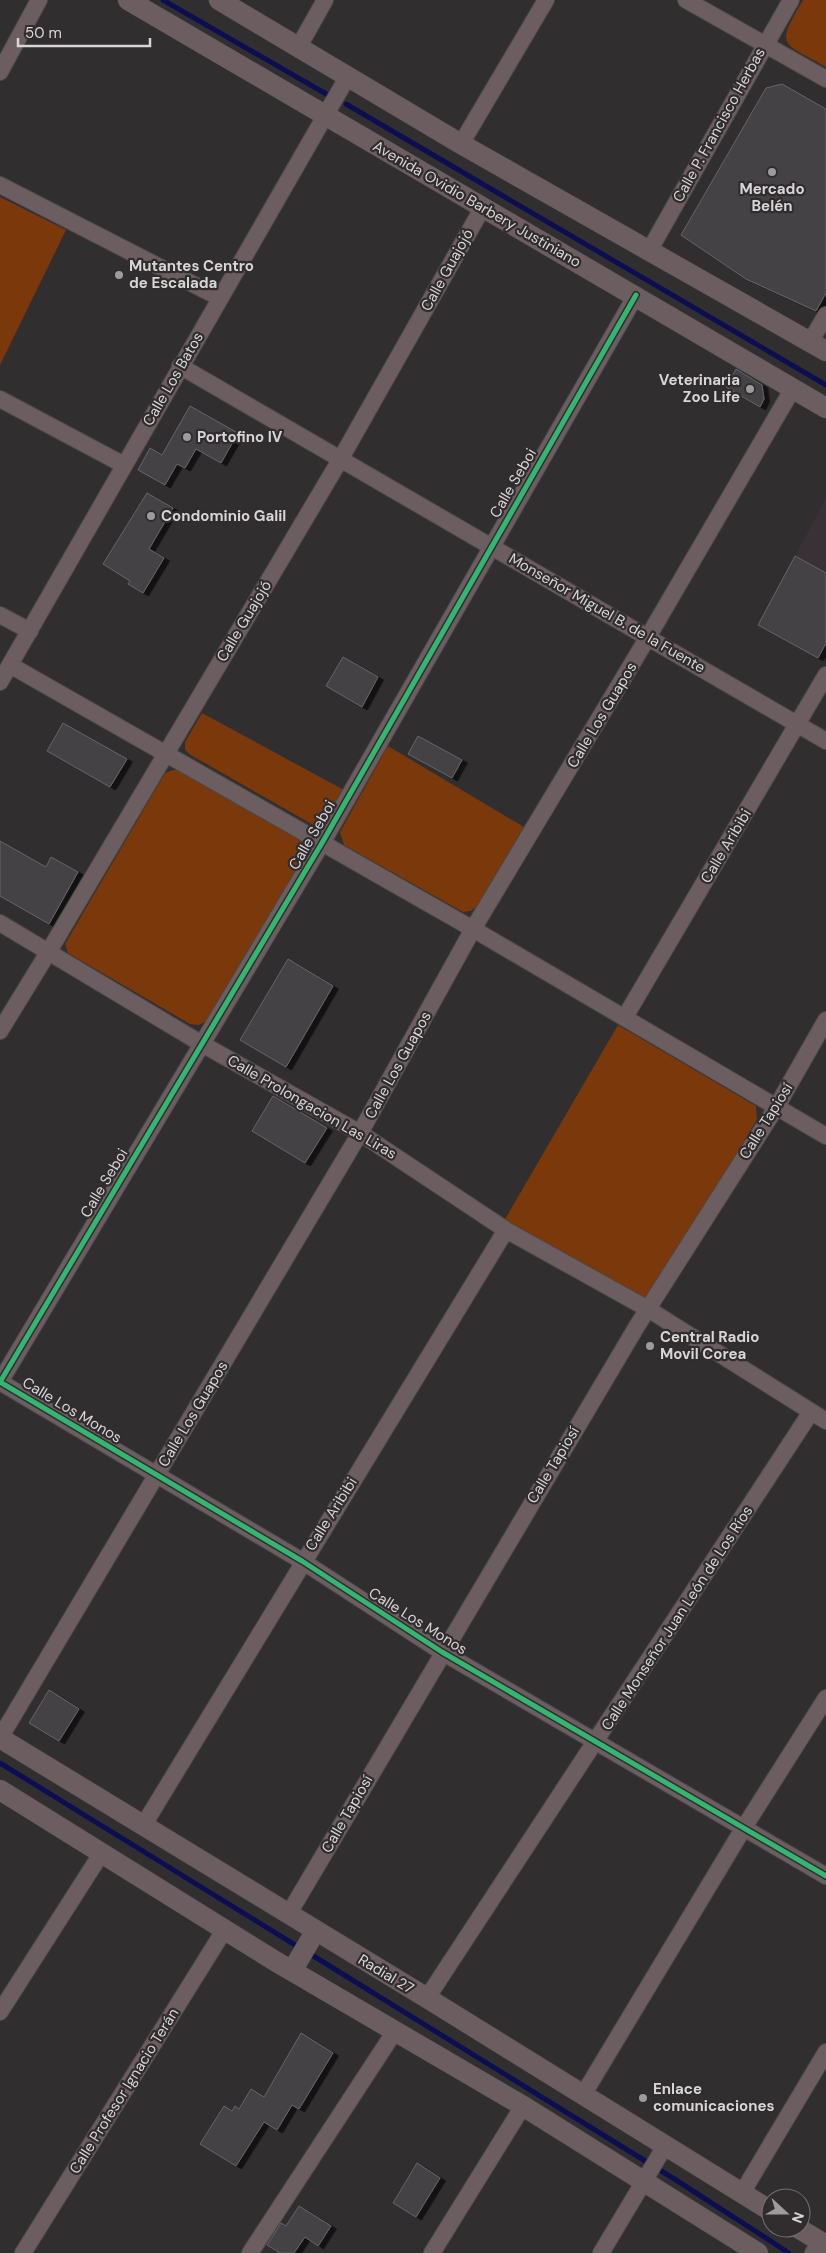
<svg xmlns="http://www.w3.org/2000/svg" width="826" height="2253" font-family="'DM Sans',sans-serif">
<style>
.built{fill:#3a3137}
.green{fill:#7a380b}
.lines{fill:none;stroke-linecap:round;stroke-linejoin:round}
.stream{stroke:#0d0e52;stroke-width:5}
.building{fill:#454345;stroke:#666466;filter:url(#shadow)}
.minor-casing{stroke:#4b494a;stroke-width:18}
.tertiary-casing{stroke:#4b494a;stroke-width:21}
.minor{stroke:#6c5e60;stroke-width:16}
.tertiary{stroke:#6c5e60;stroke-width:20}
.cycleway-casing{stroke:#312d2f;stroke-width:8}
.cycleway{stroke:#33b770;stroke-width:5}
.poi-dot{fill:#9d9b9c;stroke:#312d2f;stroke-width:2}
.labels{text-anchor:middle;stroke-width:4.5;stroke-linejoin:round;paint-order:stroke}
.street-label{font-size:15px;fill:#d7d5d6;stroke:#312d2f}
.poi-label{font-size:15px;font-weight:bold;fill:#d7d5d6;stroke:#312d2f;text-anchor:start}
</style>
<defs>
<filter id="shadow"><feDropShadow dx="5.5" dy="3" stdDeviation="0" flood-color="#0009"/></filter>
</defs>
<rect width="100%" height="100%" fill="#302e2f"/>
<!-- built -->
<path class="built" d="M 826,499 L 826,573 L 795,556 Z"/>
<!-- green -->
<path class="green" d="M 803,0 L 826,0 L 826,67 C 781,41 775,48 803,0 Z
M 0,197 L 66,230 L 0,365 Z
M 202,713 L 344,790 L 323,824 L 315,826 L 189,754 L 185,749 L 185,742 Z
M 388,746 L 524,827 L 477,906 L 471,911 L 463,912 L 344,845 L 340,832 Z
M 173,770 L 181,770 L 305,843 L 307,847 L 304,860 L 208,1020 L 199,1025 L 190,1024 L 68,953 L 65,944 L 165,773 Z
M 618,1025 L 756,1106 L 757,1119 L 653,1297 L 644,1300 L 504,1221 Z"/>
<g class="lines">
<!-- stream -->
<path class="stream" d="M 163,0 L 328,95
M 346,104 L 826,385
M 0,1763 L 300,1948
M 307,1952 L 676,2180 L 789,2253"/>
</g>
<!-- building -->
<path class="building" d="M 782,84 L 826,109 L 826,293 L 816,311 L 746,279 L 681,235 L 766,88 Z
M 736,369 L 762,385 L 764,399 L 760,407 L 726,387 Z
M 190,406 L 238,433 L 221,463 L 196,449 L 185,468 L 177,464 L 165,485 L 138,470 L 150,448 L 162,455 Z
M 147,493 L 173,508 L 149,549 L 164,558 L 143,593 L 128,584 L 130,581 L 103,564 Z
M 795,556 L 826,573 L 826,643 L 818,658 L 758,625 Z
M 343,657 L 378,677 L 362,707 L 326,686 Z
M 63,723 L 127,759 L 110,787 L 47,751 Z
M 418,736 L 462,760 L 452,778 L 408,754 Z
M 0,841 L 46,867 L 51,857 L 78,872 L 49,924 L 0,896 Z
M 288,959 L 333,986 L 286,1067 L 240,1040 Z
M 273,1096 L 327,1128 L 305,1163 L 252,1131 Z
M 49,1690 L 79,1709 L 59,1741 L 29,1723 Z
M 301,2033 L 333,2053 L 299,2109 L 292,2105 L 277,2130 L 264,2122 L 236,2166 L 200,2144 L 224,2106 L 232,2111 L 235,2106 L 239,2109 L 251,2089 L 264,2097 Z
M 417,2163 L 440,2178 L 416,2217 L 393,2203 Z
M 299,2206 L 331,2226 L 318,2246 L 305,2237 L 294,2253 L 280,2253 L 267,2245 L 281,2223 L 286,2226 Z"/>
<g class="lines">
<defs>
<path id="minor" d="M 686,0 L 826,79
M 298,48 L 325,0
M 0,72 L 39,0
M 461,144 L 546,0
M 0,185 L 220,298
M 649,251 L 791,0
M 636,295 L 322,843 L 0,1382 L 302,1561 L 442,1652 L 826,1876
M 810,342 L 826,315
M 180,366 L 826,741
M 0,399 L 124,465
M 0,615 L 30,631
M 10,665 L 473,929 L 826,1136
M 0,682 L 348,76
M 0,923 L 202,1044 L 360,1133 L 506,1230 L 648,1309 L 826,1421
M 625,1017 L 826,675
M 0,1031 L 49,951 L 340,460 L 483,207
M 0,1738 L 360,1133 L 473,929 L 648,637 L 792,390
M 143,1826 L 506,1230
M 288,1915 L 637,1326 L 777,1106 L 826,1020
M 427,1998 L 811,1412
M 0,2012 L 101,1854
M 583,2095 L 743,1829 L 826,1698
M 742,2193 L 826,2052
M 23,2253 L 225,1929
M 250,2253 L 395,2031
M 432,2253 L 523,2106
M 601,2253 L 665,2146
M 813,2253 L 820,2242"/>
<path id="tertiary" d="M 128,0 L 826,408
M 219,0 L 461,144 L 826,351
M 0,1738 L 427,1998 L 771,2211
M 0,1790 L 275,1961 L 523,2106 L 758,2253
M 292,1971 L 315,1932
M 798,2228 L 826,2245"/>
</defs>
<!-- minor casing -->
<use href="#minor" class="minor-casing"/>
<!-- tertiary casing -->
<use href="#tertiary" class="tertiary-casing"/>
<!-- minor -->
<use href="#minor" class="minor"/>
<!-- tertiary -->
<use href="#tertiary" class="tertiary"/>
<defs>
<path id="cycleway" d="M 636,295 L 322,843 L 0,1382 L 302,1561 L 442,1652 L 826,1876"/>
</defs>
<!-- cycleway casing -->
<use href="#cycleway" class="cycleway-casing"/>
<!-- cycleway -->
<use href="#cycleway" class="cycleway"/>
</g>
<!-- markers -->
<g class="poi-dot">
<circle cx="772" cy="172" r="5"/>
<circle cx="119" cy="275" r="5"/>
<circle cx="750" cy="389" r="5"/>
<circle cx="187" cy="437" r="5"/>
<circle cx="151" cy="516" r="5"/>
<circle cx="650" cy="1346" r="5"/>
<circle cx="643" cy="2098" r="5"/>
</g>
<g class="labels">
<!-- street labels -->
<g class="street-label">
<text transform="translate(719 125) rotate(-61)" y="5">Calle P. Francisco Herbas</text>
<text transform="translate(477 204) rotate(30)" y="5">Avenida Ovidio Barbery Justiniano</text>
<text transform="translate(447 270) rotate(-61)" y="5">Calle Guajojó</text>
<text transform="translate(173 379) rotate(-60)" y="5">Calle Los Batos</text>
<text transform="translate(513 483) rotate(-60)" y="5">Calle Seboi</text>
<text transform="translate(607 613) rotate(30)" y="5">Monseñor Miguel B. de la Fuente</text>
<text transform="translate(244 621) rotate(-59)" y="5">Calle Guajojó</text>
<text transform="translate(602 715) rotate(-59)" y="5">Calle Los Guapos</text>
<text transform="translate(312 835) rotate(-60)" y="5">Calle Seboi</text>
<text transform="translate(726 846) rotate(-59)" y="5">Calle Aribibi</text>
<text transform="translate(398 1065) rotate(-61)" y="5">Calle Los Guapos</text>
<text transform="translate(312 1107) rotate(30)" y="5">Calle Prolongacion Las Liras</text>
<text transform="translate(766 1121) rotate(-58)" y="5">Calle Tapiosí</text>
<text transform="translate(104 1183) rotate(-59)" y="5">Calle Seboi</text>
<text transform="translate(72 1410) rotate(31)" y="5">Calle Los Monos</text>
<text transform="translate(193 1414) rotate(-59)" y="5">Calle Los Guapos</text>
<text transform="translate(553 1465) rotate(-59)" y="5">Calle Tapiosí</text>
<text transform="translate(331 1514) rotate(-58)" y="5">Calle Aribibi</text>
<text transform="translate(677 1618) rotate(-57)" y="5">Calle Monseñor Juan León de Los Ríos</text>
<text transform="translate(418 1621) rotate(32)" y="5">Calle Los Monos</text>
<text transform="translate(347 1814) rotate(-60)" y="5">Calle Tapiosí</text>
<text transform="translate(386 1974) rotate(31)" y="5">Radial 27</text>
<text transform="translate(124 2091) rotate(-58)" y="5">Calle Profesor Ignacio Terán</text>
</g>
<!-- poi labels -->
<g class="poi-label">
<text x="772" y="194" text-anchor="middle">Mercado<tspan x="772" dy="17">Belén</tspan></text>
<text x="129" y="271">Mutantes Centro<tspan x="129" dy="17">de Escalada</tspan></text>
<text x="740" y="385" text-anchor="end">Veterinaria<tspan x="740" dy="17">Zoo Life</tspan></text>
<text x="197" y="442">Portofino IV</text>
<text x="161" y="521">Condominio Galil</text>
<text x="660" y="1342">Central Radio<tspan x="660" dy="17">Movil Corea</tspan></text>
<text x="653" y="2094">Enlace<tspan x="653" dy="17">comunicaciones</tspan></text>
</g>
</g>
<!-- north arrow -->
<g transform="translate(786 2213) rotate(111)"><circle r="24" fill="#312d2f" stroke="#737072"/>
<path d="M0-4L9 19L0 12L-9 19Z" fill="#9d9b9c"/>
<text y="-8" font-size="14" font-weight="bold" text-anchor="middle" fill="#d7d5d6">N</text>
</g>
<!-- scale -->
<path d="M18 38v8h132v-8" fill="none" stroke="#d7d5d6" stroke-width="2.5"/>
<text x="25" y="38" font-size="15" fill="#d7d5d6" stroke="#312d2f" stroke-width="4" paint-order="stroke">50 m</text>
</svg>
